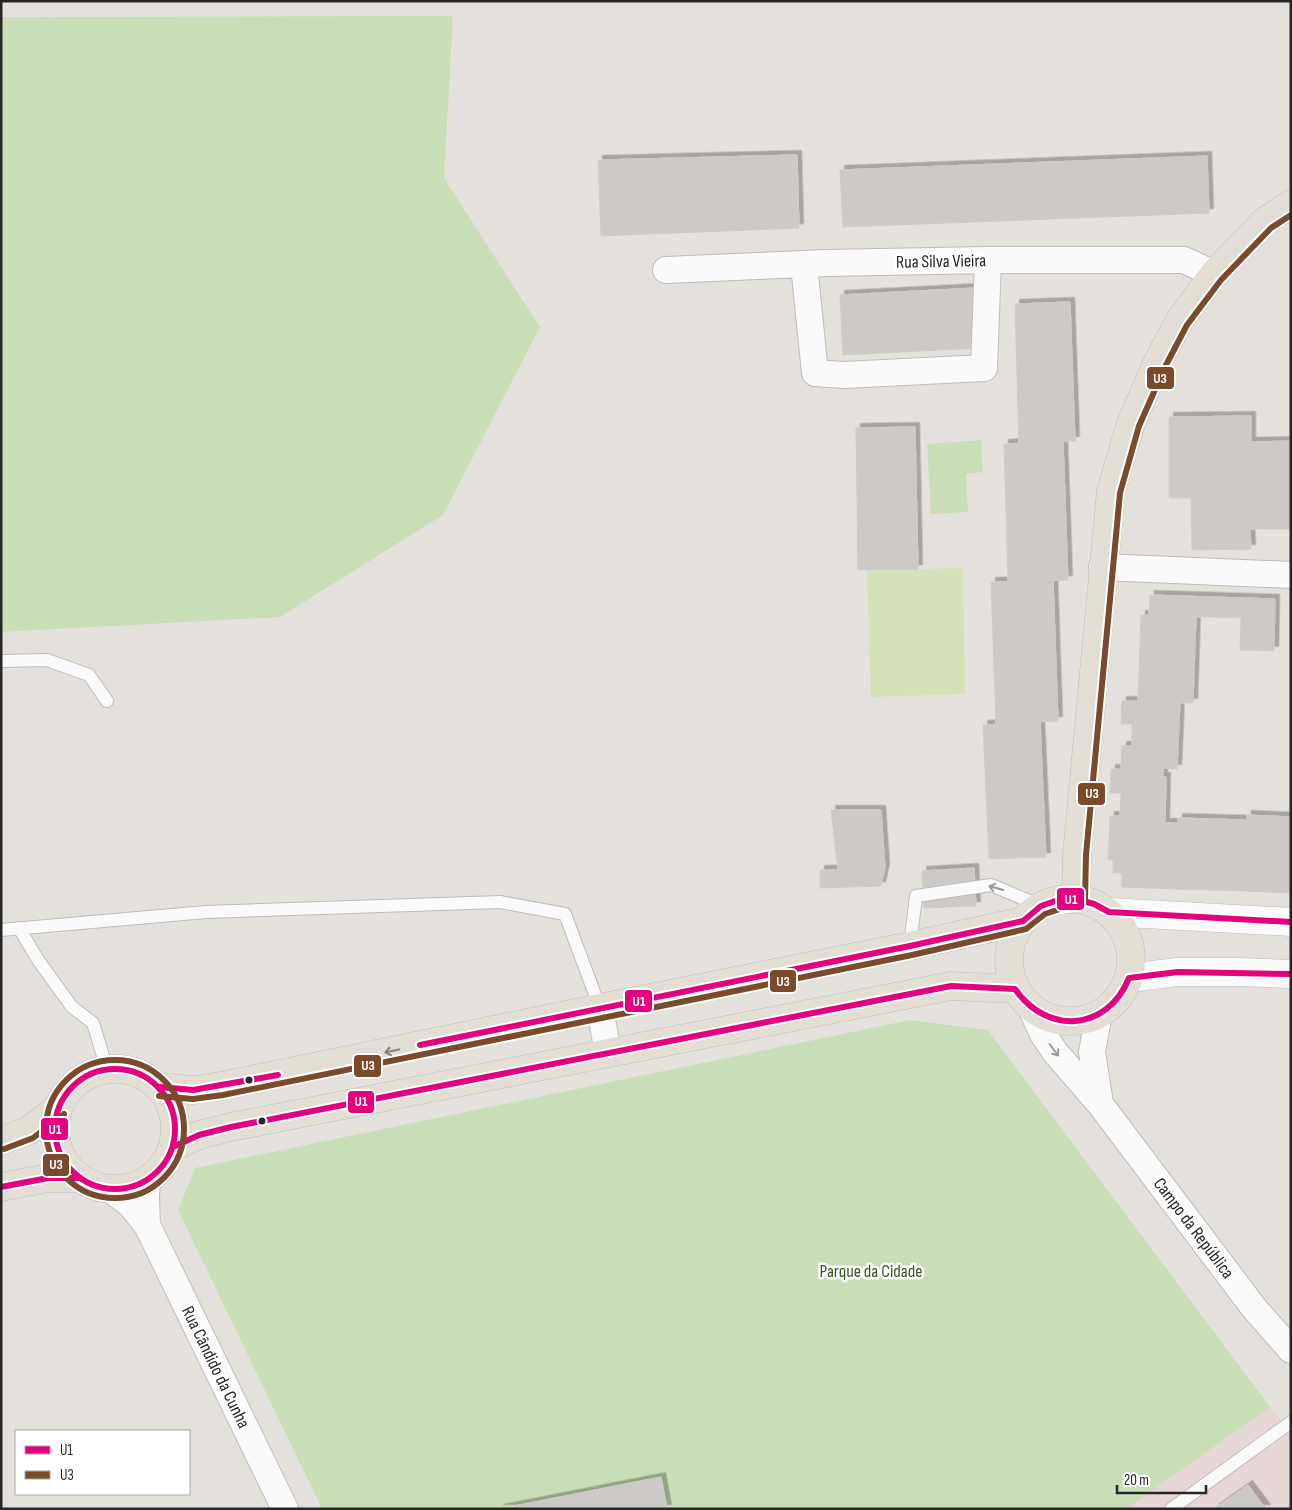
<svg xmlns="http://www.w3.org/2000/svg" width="1292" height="1510" font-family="'Sofia Sans Condensed',sans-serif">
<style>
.medical{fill:#e6d7d6}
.green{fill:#c9deb7}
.pitch{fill:#d4e1b6}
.building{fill:#ccc9c6;stroke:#cfccc8;filter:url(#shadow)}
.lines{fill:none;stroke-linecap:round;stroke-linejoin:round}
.lane-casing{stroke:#bebdbd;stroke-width:14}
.street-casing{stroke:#bebdbd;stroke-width:28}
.secondary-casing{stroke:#bebdbd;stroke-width:29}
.primary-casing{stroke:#bebdbb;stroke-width:29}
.lane{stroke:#fbfafa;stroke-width:12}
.street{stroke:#fbfafa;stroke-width:26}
.secondary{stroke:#fbfafa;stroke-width:28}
.primary{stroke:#e3ded4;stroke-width:28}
.bus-1-casing{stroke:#fff;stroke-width:10}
.bus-2-casing{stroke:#fff;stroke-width:10}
.bus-1{stroke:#e5007d;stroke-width:6}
.bus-2{stroke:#7a4b2a;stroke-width:6}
.oneway{stroke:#9b9b9b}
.oneway2{stroke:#84827d}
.bus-dot{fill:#262626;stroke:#fff;stroke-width:2}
.labels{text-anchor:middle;stroke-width:5;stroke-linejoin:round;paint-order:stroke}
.street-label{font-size:18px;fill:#262626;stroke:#fff}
.park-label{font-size:18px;fill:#2f5b1f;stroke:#fff}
.line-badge{stroke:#fff;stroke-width:2}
.badge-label{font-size:14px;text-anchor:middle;font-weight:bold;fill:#fff}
</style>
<defs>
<filter id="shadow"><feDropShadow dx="4.5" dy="-4.5" stdDeviation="0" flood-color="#0004"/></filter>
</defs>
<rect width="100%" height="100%" fill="#e4e1dc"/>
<!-- medical -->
<path class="medical" d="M 1270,1407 L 1291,1432 L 1291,1509 L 1126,1509 Z"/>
<!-- green -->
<path class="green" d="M 453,16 L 444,178 L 540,327 L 443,515 L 280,617 L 1,632 L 1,17 Z
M 981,440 L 983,472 L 966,474 L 968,512 L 931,514 L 927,444 Z
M 910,1020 L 988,1030 L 1270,1407 L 1126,1509 L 322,1509 L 178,1210 L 195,1168 Z"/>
<!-- pitch -->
<path class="pitch" d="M 963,568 L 965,694 L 871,697 L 867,570 Z"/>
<!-- building -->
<path class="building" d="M 797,155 L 799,228 L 601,236 L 598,160 Z
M 1207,156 L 1209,213 L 843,227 L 840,170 Z
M 975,288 L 978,348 L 843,355 L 840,295 Z
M 1070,302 L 1075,441 L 1019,443 L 1015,304 Z
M 1251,416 L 1251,442 L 1291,441 L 1291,529 L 1250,529 L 1251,549 L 1192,550 L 1191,498 L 1169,498 L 1169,417 Z
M 915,427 L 918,569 L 858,570 L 856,428 Z
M 1063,441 L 1068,580 L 1008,582 L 1004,444 Z
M 1053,580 L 1058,721 L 996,723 L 991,582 Z
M 1150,595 L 1275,599 L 1274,651 L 1240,650 L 1241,618 L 1149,615 Z
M 1141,615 L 1196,617 L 1193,703 L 1138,701 Z
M 1122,701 L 1180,702 L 1177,769 L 1163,768 L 1163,777 L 1150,777 L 1150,770 L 1121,769 L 1122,746 L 1132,746 L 1132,724 L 1121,724 Z
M 1040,722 L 1046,857 L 989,859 L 983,725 Z
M 1111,769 L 1150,770 L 1150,777 L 1166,777 L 1165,823 L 1178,823 L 1176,889 L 1122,887 L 1122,873 L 1113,873 L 1113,860 L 1108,860 L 1110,816 L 1120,816 L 1121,793 L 1110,793 Z
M 831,810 L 881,810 L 885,868 L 881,886 L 820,888 L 820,870 L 838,870 Z
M 1247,815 L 1291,817 L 1291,893 L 1244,891 Z
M 1178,818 L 1247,820 L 1244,891 L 1176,889 Z
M 974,868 L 976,906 L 924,908 L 922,871 Z
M 661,1477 L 667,1509 L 499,1509 Z
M 1248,1485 L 1266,1509 L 1214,1509 Z"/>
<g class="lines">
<defs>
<path id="lane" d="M 1,661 L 47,660 L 89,675 L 107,701
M 19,928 L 38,960 L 72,1007 L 93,1023 L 107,1069
M 1,930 L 206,912 L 500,902 L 565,914 L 600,1008
M 910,946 L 916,896 L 991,885 L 1041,906
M 1171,1509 L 1291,1422"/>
<path id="street" d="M 804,265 L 815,373 L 844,375 L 984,368 L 988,260
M 666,270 L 826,263 L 988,260 L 1184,260 L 1214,274
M 1102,567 L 1291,575
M 600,1008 L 608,1053
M 1031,1008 L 1043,1034 L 1055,1052 L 1100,1104 L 1254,1308 L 1291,1350
M 1099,1014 L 1092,1052 L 1100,1104
M 110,1189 L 130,1204 L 147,1225 L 285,1509
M 147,1225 L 146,1197 L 147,1180"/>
<path id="secondary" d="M 1109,912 L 1291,922
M 1129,978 L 1178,972 L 1237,972 L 1291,974"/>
<path id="primary" d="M1009 960a61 61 0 1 1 122 0a61 61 0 1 1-122 0Z
M 1076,899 L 1077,854 L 1111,491 L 1131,423 L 1158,361 L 1180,320 L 1214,274 L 1265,221 L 1291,204
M55 1129a60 60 0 1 1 120 0a60 60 0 1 1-120 0Z
M 160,1087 L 193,1090 L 221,1086 L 600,1008 L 910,946 L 1023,921
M 1,1141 L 28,1131 L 59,1107
M 173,1147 L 199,1135 L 231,1127 L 951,986 L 1015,989
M 1,1187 L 48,1178 L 80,1178"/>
</defs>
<!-- lane casing -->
<use href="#lane" class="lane-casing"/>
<!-- street casing -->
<use href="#street" class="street-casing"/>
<!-- secondary casing -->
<use href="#secondary" class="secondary-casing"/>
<!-- primary casing -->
<use href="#primary" class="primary-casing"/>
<!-- lane -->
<use href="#lane" class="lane"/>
<!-- street -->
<use href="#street" class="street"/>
<!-- secondary -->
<use href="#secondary" class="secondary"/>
<!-- primary -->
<use href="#primary" class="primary"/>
<defs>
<path id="bus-1" d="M 420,1045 L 910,946 L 1023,921 L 1041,906 L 1058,900 L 1076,899 L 1094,904 L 1109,912 L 1291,922
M55 1129a60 60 0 1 1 120 0a60 60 0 1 1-120 0Z
M 160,1087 L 193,1090 L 278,1075
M 173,1147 L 199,1135 L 231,1127 L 951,986 L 1015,989 C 1047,1035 1107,1032 1129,978 L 1178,972 L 1291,974
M 1,1187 L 48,1178 L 80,1178"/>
<path id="bus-2" d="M46 1129a69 69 0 1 1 138 0a69 69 0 1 1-138 0Z
M 159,1096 L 193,1099 L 223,1095 L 912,955 L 1026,929 L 1045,914 L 1060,909 L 1081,906 L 1085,900 L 1086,855 L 1120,493 L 1139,426 L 1166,365 L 1187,325 L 1221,280 L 1271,228 L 1291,215
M 4,1149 L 33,1138 L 64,1114"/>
</defs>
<!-- bus-1 casing -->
<use href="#bus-1" class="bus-1-casing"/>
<!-- bus-2 casing -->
<use href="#bus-2" class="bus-2-casing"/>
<!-- bus-1 -->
<use href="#bus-1" class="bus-1"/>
<!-- bus-2 -->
<use href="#bus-2" class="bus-2"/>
</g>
<!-- one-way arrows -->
<defs><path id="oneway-shaft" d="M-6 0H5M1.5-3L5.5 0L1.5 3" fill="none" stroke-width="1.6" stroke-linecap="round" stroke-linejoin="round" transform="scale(1.25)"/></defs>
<g class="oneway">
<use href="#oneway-shaft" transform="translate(996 888) rotate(-164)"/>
<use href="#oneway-shaft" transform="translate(1054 1050) rotate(53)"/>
</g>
<use class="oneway2" href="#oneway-shaft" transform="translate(392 1051) rotate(168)"/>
<!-- markers -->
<g class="bus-dot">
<circle cx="249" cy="1080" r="4.5"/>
<circle cx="262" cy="1121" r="4.5"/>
</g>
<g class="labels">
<!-- street labels -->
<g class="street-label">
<text transform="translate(941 261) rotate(-1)" y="6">Rua Silva Vieira</text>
<text transform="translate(1194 1228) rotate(53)" y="6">Campo da República</text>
<text transform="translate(216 1367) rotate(64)" y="6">Rua Cândido da Cunha</text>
</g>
<!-- park labels -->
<g class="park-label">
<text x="871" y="1277">Parque da Cidade</text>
</g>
</g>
<g class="line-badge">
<rect x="1146" y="366" width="29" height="24" rx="5" fill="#7a4b2a"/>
<rect x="1077" y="782" width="29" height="24" rx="5" fill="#7a4b2a"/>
<rect x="1056" y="887" width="29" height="24" rx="5" fill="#e5007d"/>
<rect x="769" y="969" width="28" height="24" rx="5" fill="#7a4b2a"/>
<rect x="624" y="989" width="29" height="24" rx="5" fill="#e5007d"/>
<rect x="353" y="1054" width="29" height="24" rx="5" fill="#7a4b2a"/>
<rect x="347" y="1090" width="28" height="24" rx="5" fill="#e5007d"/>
<rect x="40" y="1117" width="29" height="24" rx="5" fill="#e5007d"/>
<rect x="42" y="1153" width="28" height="24" rx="5" fill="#7a4b2a"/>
</g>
<g class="badge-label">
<text x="1160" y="383">U3</text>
<text x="1092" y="798">U3</text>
<text x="1071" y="904">U1</text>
<text x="783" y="986">U3</text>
<text x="639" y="1006">U1</text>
<text x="368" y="1070">U3</text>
<text x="361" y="1106">U1</text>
<text x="55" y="1134">U1</text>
<text x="56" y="1169">U3</text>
</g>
<!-- border -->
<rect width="1292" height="1510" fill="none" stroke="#262626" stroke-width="5"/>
<!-- legend -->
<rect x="15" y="1430" width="175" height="65" fill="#ffffff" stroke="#a8a8a8"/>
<rect x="25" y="1446" width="25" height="8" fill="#e5007d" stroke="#a8a8a8"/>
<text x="60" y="1455" font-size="15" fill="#262626">U1</text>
<rect x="25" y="1471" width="25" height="8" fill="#7a4b2a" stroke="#a8a8a8"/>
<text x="60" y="1480" font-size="15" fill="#262626">U3</text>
<!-- scale -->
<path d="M1117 1485v8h89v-8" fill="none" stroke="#262626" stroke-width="2.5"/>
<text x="1124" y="1485" font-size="15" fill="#262626" stroke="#ffffff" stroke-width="4" paint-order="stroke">20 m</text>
</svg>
